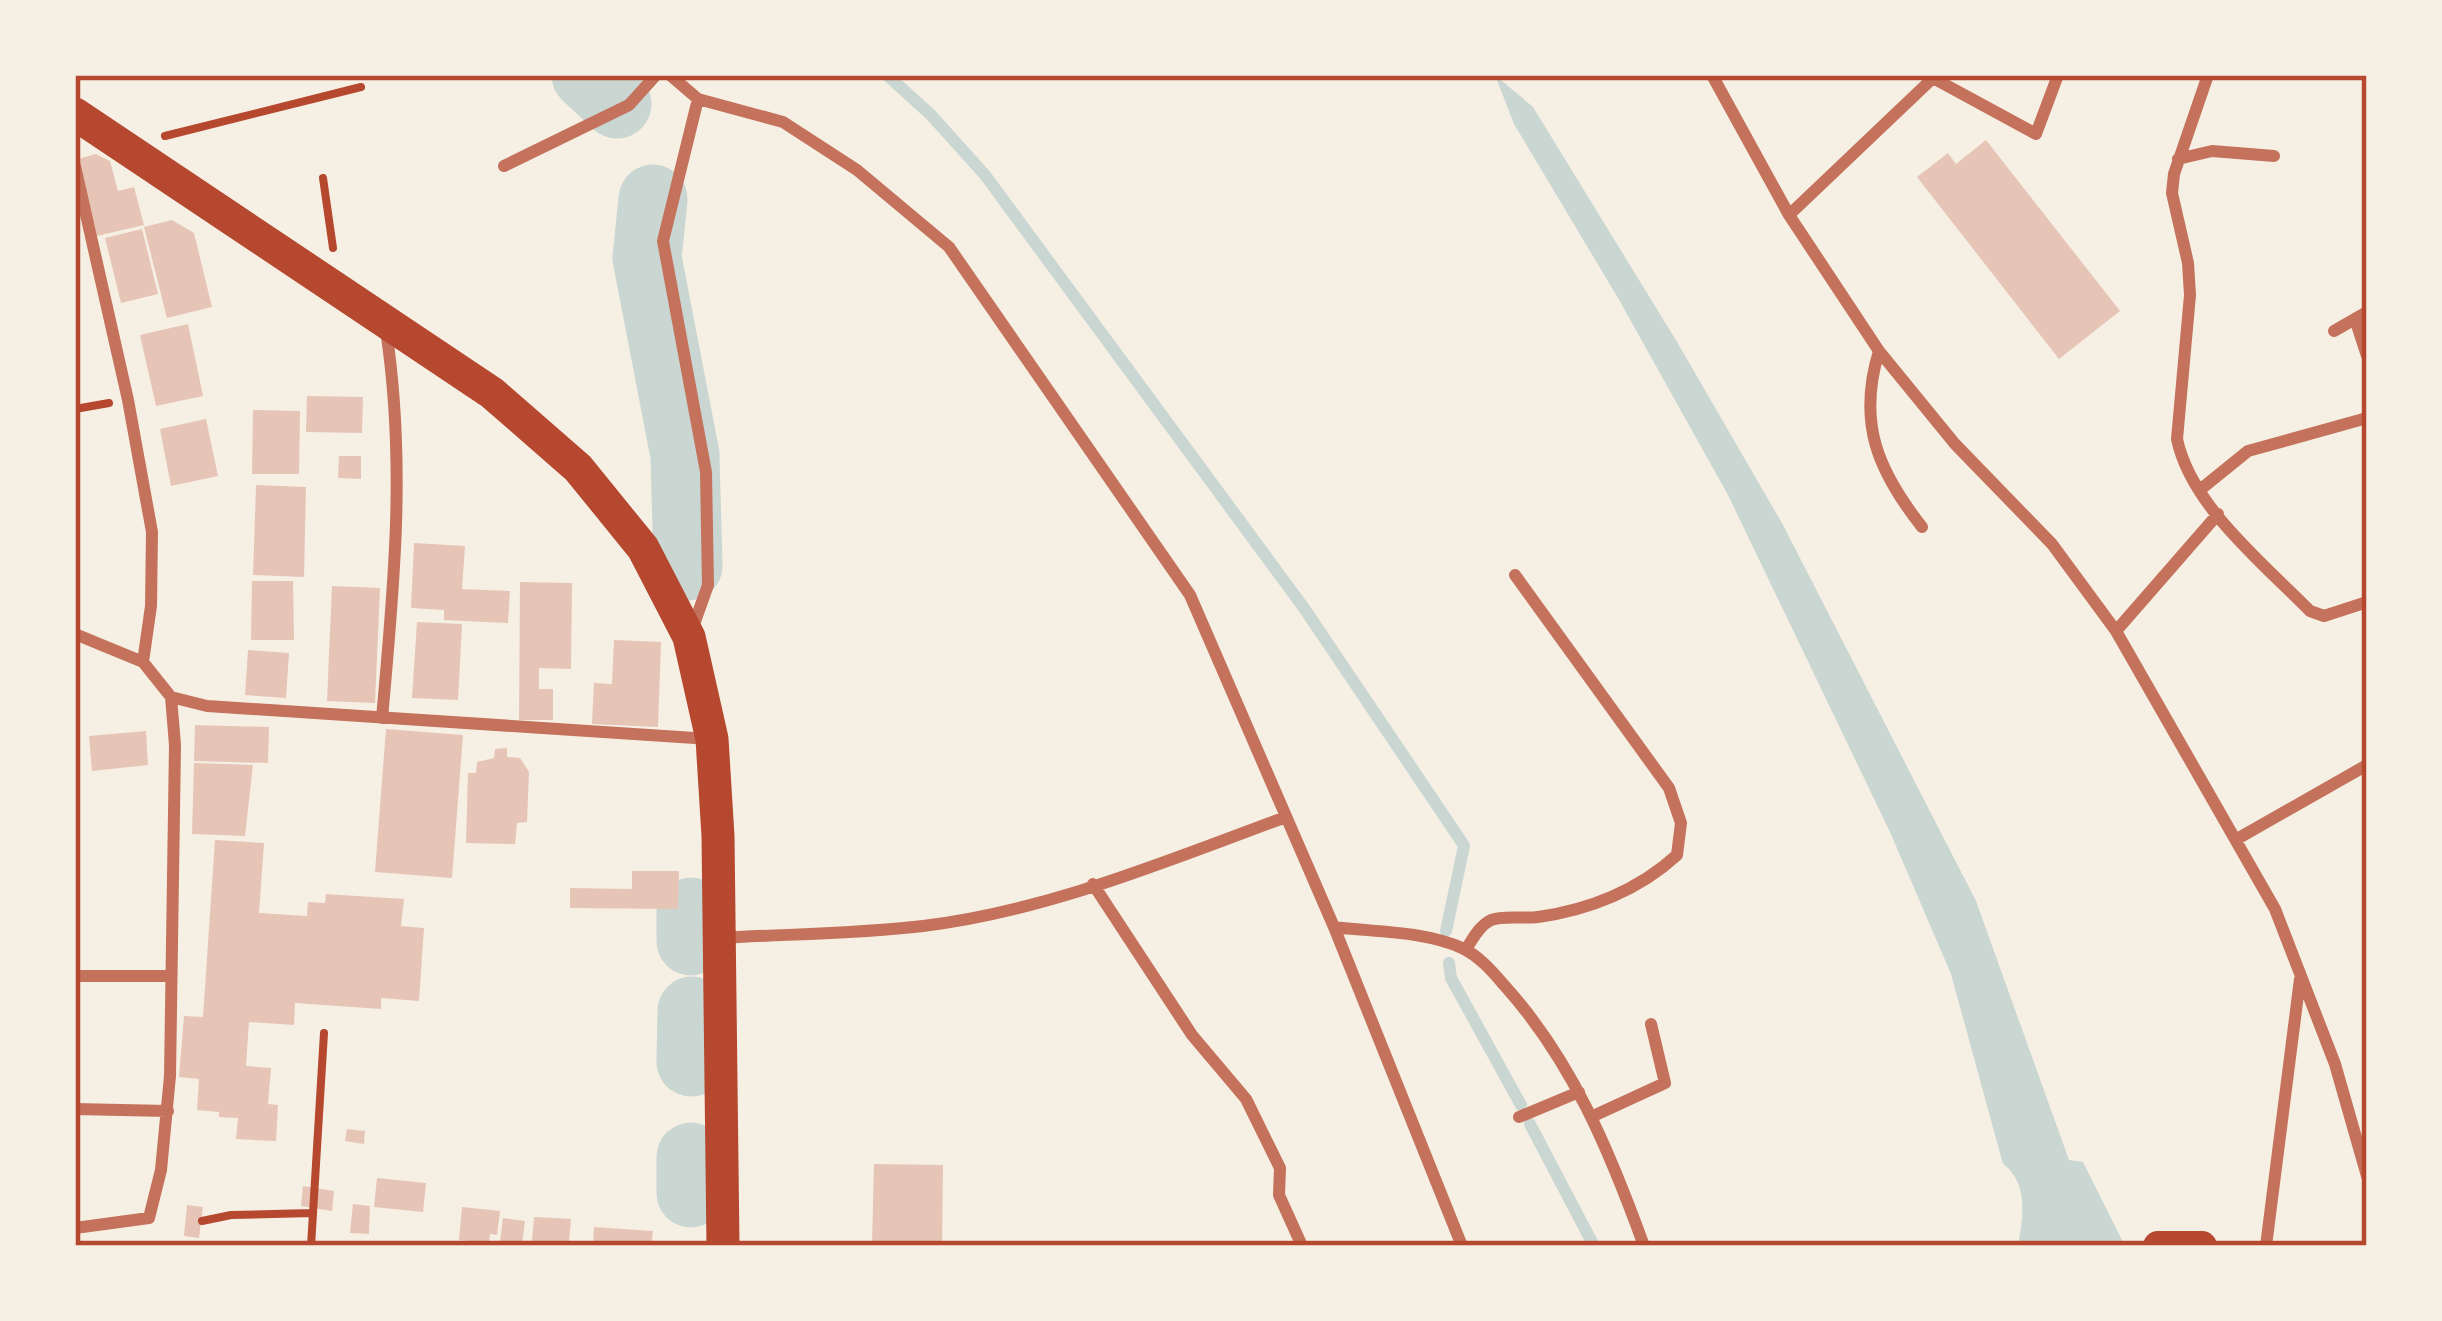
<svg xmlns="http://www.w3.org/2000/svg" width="2442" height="1321" font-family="Lora,serif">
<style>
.water{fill:#c9d6d2}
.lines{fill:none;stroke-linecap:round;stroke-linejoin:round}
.stream{stroke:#c9d6d2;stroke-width:12}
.river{stroke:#c9d6d2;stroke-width:69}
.building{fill:#e6c5b7}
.path{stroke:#b5482f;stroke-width:8}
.minor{stroke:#c5725c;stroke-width:12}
.primary{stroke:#b5482f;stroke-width:30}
.trunk{stroke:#b5482f;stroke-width:33}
.neatline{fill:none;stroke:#b5482f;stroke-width:4.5}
</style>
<rect width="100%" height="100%" fill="#f6efe4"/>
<!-- water -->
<path class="water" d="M 1495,75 L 1533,107 L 1677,342 L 1783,525 L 1976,901 L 2069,1160 L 2083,1162 L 2125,1246 L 2018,1246 C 2023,1217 2029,1183 2003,1164 L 1951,974 L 1890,832 L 1728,495 L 1618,298 L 1514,124 Z"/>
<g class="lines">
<!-- stream -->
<path class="stream" d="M 887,75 L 931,115 L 985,175 L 1304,608 L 1461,841 L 1464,846 L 1446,931
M 1449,963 L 1451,978 L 1521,1105
M 1530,1124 L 1594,1246"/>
<!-- river -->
<path class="river" d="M 586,75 L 617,104
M 653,199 L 647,258 L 685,455 L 688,566
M 691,912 L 691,941
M 691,1062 L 692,1011
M 691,1193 L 691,1157"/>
</g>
<!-- building -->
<path class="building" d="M 1986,140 L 2120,311 L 2059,359 L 1917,177 L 1948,153 L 1956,164 Z
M 96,154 L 110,161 L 118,191 L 134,187 L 144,225 L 97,236 L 78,159 Z
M 172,220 L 194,233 L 212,307 L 167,318 L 144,227 Z
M 142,229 L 158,294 L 121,303 L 105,238 Z
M 188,324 L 203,396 L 156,406 L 140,335 Z
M 307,396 L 363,397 L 362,433 L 306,432 Z
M 253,410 L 300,411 L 299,474 L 252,474 Z
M 206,419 L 218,476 L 171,486 L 160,429 Z
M 339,456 L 361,456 L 361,479 L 338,478 Z
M 256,485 L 306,487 L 304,577 L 253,575 Z
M 414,543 L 465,546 L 462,589 L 510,591 L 508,623 L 444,620 L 444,610 L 411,608 Z
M 252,581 L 293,581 L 294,640 L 251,640 Z
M 520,582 L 572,583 L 571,669 L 539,668 L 539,689 L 553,689 L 553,720 L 519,720 Z
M 332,586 L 380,588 L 375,703 L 327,701 Z
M 417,622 L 462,624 L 458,700 L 412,698 Z
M 614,640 L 661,642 L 658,727 L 592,724 L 594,683 L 612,684 Z
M 248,650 L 289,653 L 286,698 L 245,695 Z
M 195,725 L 269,727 L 268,763 L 194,761 Z
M 386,729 L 463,735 L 452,878 L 375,872 Z
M 146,731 L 148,765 L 92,771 L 89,736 Z
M 507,748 L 507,757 L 520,758 L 529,772 L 527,822 L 517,823 L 515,844 L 466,843 L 468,773 L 476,773 L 477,762 L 494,758 L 495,749 Z
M 194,763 L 253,765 L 245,836 L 192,834 Z
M 215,840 L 264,843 L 259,913 L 307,916 L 308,902 L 325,903 L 326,894 L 404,899 L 401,926 L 424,928 L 419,1001 L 381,998 L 381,1009 L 295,1003 L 294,1025 L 249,1022 L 246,1066 L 271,1068 L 268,1104 L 278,1105 L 276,1141 L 236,1139 L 238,1118 L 219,1117 L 219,1112 L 197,1110 L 199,1079 L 179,1077 L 184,1016 L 203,1017 Z
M 632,871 L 679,871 L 678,909 L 570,908 L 570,888 L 632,889 Z
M 347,1129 L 365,1131 L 364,1144 L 345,1141 Z
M 874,1164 L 943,1165 L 942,1246 L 872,1246 Z
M 377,1178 L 426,1183 L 423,1212 L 374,1207 Z
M 303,1186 L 334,1191 L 332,1211 L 301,1206 Z
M 353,1204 L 370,1206 L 369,1234 L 350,1233 Z
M 187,1205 L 203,1207 L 199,1238 L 184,1236 Z
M 462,1207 L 500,1211 L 497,1235 L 490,1234 L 489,1243 L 459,1240 Z
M 534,1217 L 571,1219 L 569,1243 L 532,1241 Z
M 503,1218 L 525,1221 L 522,1245 L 500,1241 Z
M 594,1227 L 653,1231 L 651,1246 L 593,1246 Z"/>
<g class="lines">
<!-- path -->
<path class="path" d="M 165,136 L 361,87
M 323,178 L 333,248
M 75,409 L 109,403
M 202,1221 L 231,1215 L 312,1213
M 311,1246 L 324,1033"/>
<!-- minor -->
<path class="minor" d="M 670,75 L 698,99 L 783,122 L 857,170 L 949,247 L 1190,595 L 1334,927 L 1462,1246
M 1712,75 L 1789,215 L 1879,351 L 1955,444 L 2052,544 L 2116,631 L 2275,909 L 2335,1064 L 2367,1176
M 2208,75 L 2174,174 L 2172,193 L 2188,263 L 2190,295 L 2177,439 C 2191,506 2264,564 2310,611 L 2324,616 L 2367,602
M 2178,159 L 2212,151 L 2274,156
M 75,166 L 128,400 L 152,532 L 151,606 L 143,662
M 504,166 L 629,105 L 656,75
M 1789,215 L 1933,78 L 2036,134 L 2058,75
M 2355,319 L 2367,356
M 2334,331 L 2367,312
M 1879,351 C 1857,423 1878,471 1922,527
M 2201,489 L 2248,451 L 2367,418
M 692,630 L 708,585 L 706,472 L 663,241 L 698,99
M 2116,631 L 2218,514
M 75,634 L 143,662 L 171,697
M 382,718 C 394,586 406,462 386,330
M 2237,839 L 2367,765
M 1093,884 L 1192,1035 L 1246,1099 L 1280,1168 L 1279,1195 L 1302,1246
M 1334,927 C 1375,932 1425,931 1462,948 C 1479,956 1492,971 1504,985 C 1572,1060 1610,1152 1644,1246
M 720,938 C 787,934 856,934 923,926 C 1048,911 1169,860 1286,817
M 1466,949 C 1473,939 1479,926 1491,920 C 1503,915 1524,919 1538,917 C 1589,910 1639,890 1677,855 L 1681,823 L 1669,788 L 1515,575
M 75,976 L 170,976
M 75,1109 L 168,1111
M 1519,1117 L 1579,1092
M 1591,1117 L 1665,1083 L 1651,1024
M 75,1228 L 149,1218 L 161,1170 L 170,1076 L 175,745 L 171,697 L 207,706 L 710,739
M 2266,1246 L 2300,979"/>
<!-- primary -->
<path class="primary" d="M 2158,1246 L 2202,1246"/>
<!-- trunk -->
<path class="trunk" d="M 75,114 L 492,393 L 578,468 L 643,548 L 689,637 L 712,739 L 718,836 L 723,1246"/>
</g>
<!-- border -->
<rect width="2442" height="1321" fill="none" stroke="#f6efe4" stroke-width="156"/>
<rect x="78" y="78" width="2286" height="1165" class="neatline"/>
</svg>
